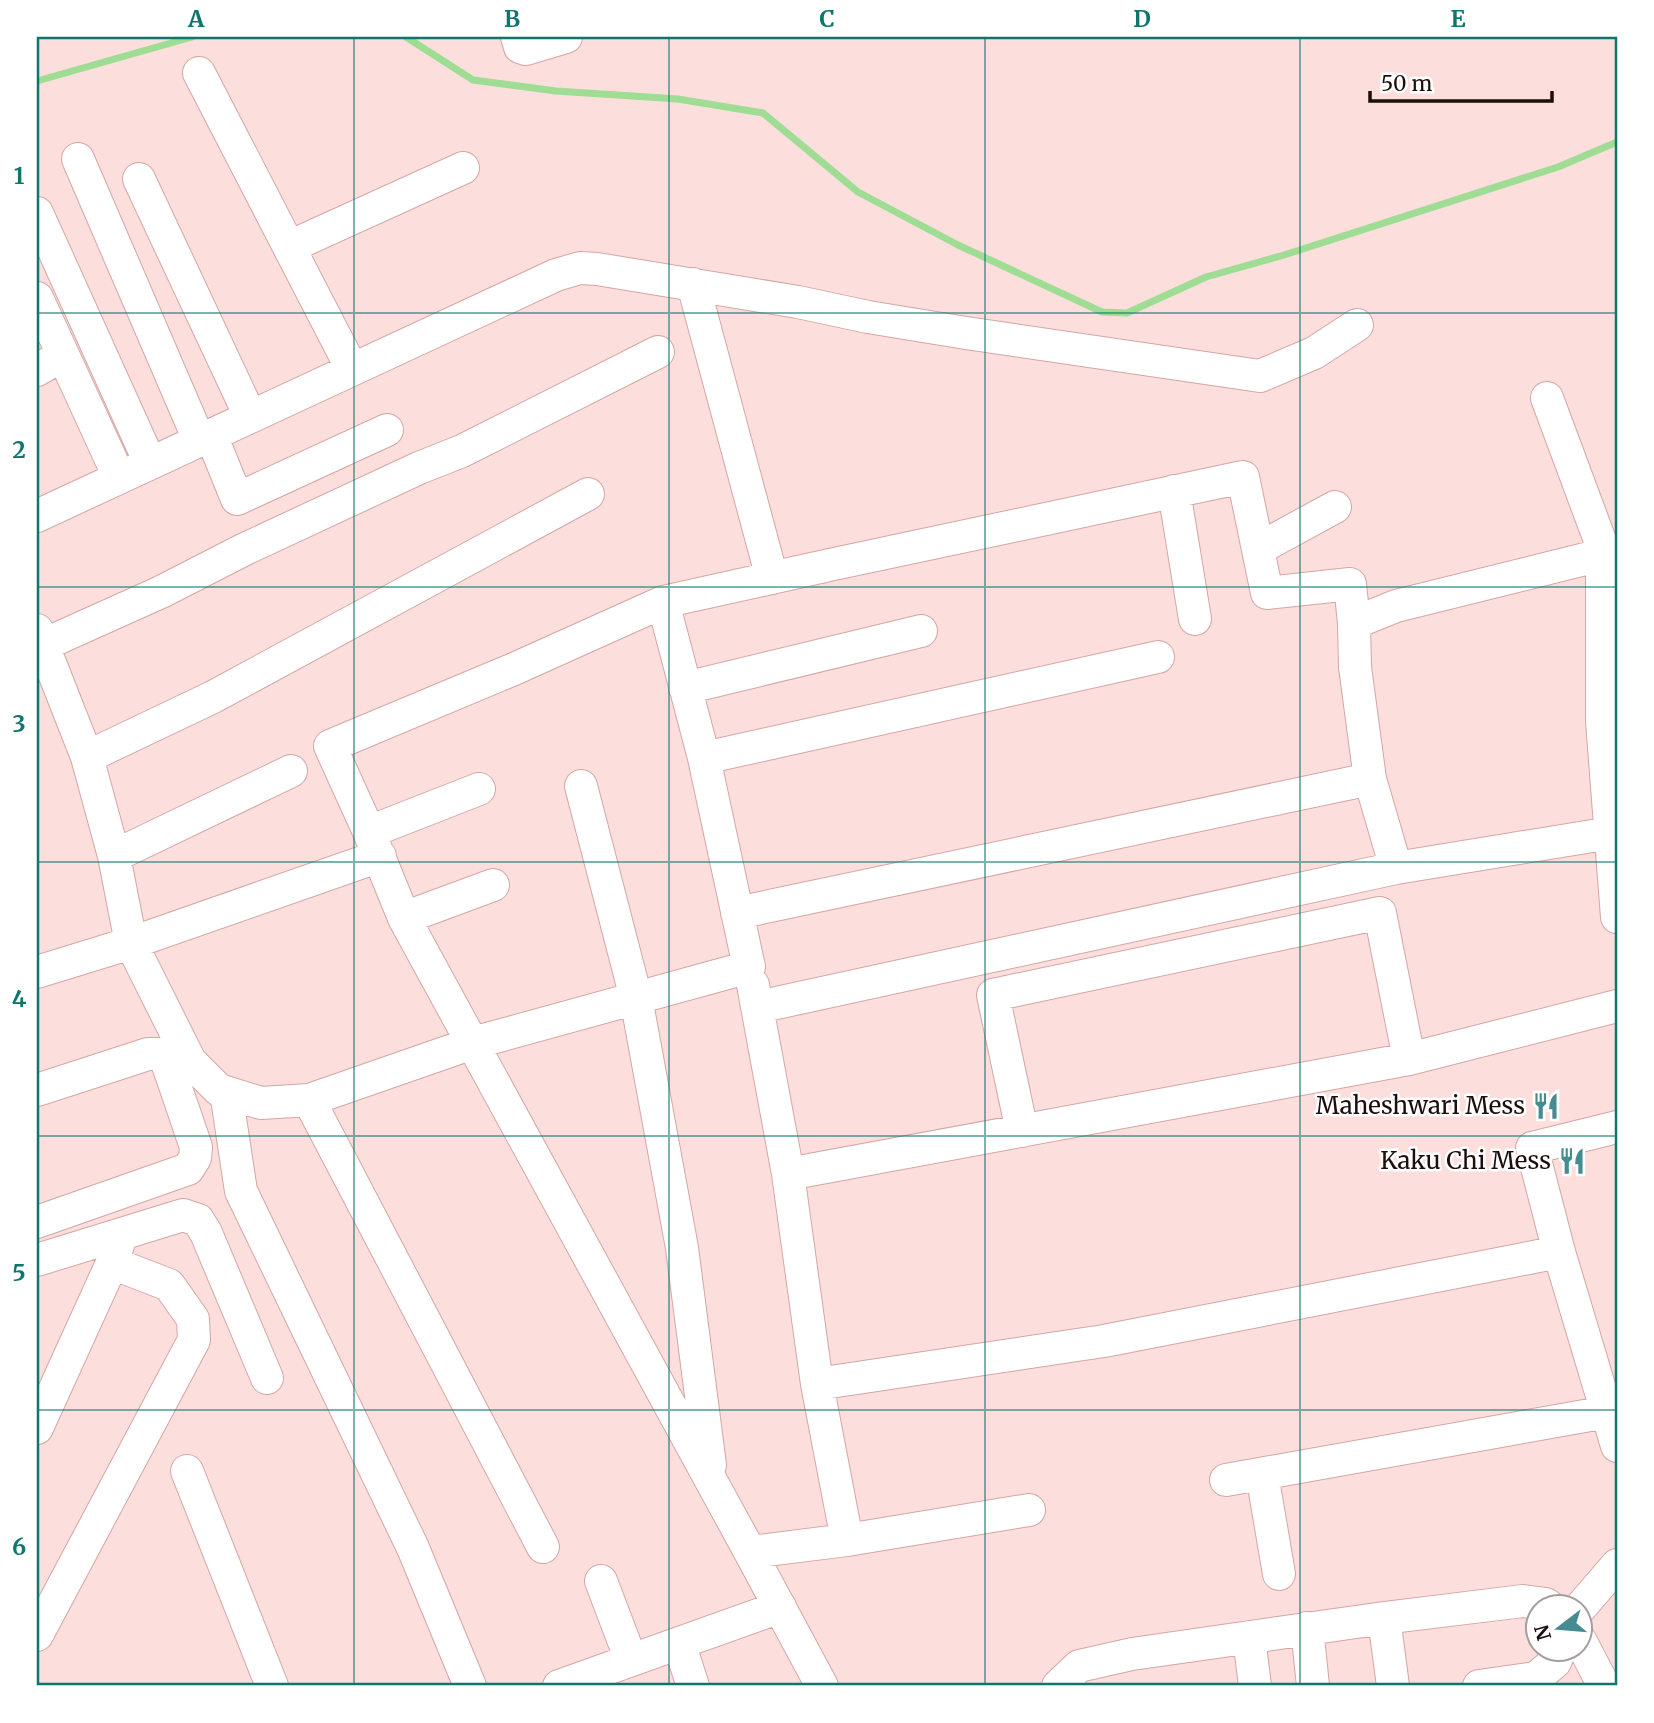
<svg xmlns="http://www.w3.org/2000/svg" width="1654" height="1723" font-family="Merriweather,serif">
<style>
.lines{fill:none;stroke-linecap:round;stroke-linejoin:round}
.stream{stroke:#9edd93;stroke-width:7}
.minor-casing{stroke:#d5a6a4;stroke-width:34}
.minor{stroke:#fff;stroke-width:32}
.grid{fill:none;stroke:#0f766e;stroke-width:2;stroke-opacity:0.55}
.labels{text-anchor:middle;stroke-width:5;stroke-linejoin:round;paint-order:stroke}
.poi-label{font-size:24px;fill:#1d0d0d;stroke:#fff;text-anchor:end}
.neatline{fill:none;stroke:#0f766e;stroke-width:2.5}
.grid-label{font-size:23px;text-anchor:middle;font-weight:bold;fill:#0f766e}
</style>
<rect width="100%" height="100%" fill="#fcdedd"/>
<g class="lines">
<!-- stream -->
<path class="stream" d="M 406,37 L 473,80 L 556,91 L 678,99 L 763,113 L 858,192 L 958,245 L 1102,312 L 1127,313 L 1206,277 L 1284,255 L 1558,167 L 1617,142
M 37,81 L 192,37"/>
<defs>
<path id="minor" d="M 517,37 L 520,47 L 526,49 L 566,37
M 199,73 L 352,369
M 78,159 L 199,440
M 139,179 L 250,416
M 37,213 L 150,463
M 289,247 L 463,168
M 693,284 L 772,578
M 37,298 L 119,477
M 37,370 L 63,355
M 1547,398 L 1605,554 L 1602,573 L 1602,721 L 1617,917
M 211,435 L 237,499 L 387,430
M 1174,491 L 1195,619
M 37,516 L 556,275 L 580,268 L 597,269 L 798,302 L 868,317 L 966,333 L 1260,376 L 1314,353 L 1357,325
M 1258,549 L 1335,507
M 37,630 L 87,757 L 114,856
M 43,645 L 161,592 L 245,549 L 419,468 L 462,451 L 658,352
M 685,688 L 921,631
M 87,757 L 213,697 L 588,494
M 704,758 L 1158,657
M 291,771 L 114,856 L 131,943 L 190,1061 L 219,1090 L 261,1103 L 309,1100 L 473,1043 L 749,967 L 704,758 L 663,602
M 1370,779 L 1396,868
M 581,786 L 636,998 L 682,1248 L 710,1465
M 369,832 L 479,789
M 737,913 L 1370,779 L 1355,667 L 1354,623 L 1396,606 L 1605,554
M 404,918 L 493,885
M 37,972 L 131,943 L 380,856
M 758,1007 L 1396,868 L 1617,832
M 37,1090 L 148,1054 L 161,1054 L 167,1062 L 196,1147 L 195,1158 L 188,1169 L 37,1222
M 226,1092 L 241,1191 L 413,1548 L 470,1686
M 309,1100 L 543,1547
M 1022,1131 L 993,995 L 1380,913 L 1409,1059
M 788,1174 L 1409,1059 L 1617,1006
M 1559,1252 L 1532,1148 L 1617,1127
M 37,1260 L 183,1215 L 198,1220 L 206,1233 L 267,1378
M 817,1384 L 1104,1341 L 1559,1252 L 1617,1446
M 37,1428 L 112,1263 L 118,1245
M 187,1471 L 272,1686
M 1262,1474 L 1279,1574
M 1226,1480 L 1607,1412
M 847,1540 L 1029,1510
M 750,1552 L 847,1540 L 817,1384 L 788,1174 L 753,985
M 601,1581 L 631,1660
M 1580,1608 L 1617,1565
M 1384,1618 L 1393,1686
M 1307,1628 L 1313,1686
M 37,1635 L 194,1340 L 193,1319 L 169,1285 L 112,1263
M 1249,1637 L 1255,1686
M 1580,1640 L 1604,1686
M 679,1643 L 693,1686
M 559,1686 L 780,1607
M 822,1686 L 750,1552 L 404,918 L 369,832 L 330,746 L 514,669 L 663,602 L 834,564 L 1243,477 L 1267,593 L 1350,584 L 1354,623
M 1058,1686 L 1079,1666 L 1132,1654 L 1384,1618 L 1523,1601 L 1546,1604 L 1551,1608
M 1479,1686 L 1536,1678 L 1555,1662 L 1560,1650"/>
</defs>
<!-- minor casing -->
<use href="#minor" class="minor-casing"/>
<!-- minor -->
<use href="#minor" class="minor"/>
</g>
<!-- grid -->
<path class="grid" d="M 354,37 L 354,1686M 669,37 L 669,1686M 985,37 L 985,1686M 1300,37 L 1300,1686M 37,313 L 1617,313M 37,587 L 1617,587M 37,862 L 1617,862M 37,1136 L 1617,1136M 37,1410 L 1617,1410"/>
<!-- icons -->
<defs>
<symbol id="restaurant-bare" viewBox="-9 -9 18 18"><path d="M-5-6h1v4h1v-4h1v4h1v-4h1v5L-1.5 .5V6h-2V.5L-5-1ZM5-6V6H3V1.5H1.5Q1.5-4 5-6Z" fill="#448c91" stroke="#fff" stroke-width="2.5" paint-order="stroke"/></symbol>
</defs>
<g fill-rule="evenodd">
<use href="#restaurant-bare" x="1527" y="1087" width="38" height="38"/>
<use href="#restaurant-bare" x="1553" y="1142" width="38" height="38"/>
</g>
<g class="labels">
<!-- poi labels -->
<g class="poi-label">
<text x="1525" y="1114">Maheshwari Mess</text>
<text x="1551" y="1169">Kaku Chi Mess</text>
</g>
</g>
<!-- border -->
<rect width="1654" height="1723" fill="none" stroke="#ffffff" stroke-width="77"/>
<!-- north arrow -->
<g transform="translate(1559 1628) rotate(254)"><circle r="33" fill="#ffffff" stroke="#a59e9e" stroke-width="2"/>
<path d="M0-5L12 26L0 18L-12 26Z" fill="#448c91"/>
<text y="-10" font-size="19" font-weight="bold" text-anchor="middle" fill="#1d0d0d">N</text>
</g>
<!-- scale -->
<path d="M1370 91v10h182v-10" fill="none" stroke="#1d0d0d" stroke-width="3.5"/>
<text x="1381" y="91" font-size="21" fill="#1d0d0d" stroke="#ffffff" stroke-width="5" paint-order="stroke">50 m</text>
<rect x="38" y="38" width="1578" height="1646" class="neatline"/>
<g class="grid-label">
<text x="196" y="27">A</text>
<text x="512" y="27">B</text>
<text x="827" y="27">C</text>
<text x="1142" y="27">D</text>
<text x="1458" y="27">E</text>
<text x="19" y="184">1</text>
<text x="19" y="458">2</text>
<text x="19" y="732">3</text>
<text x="19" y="1007">4</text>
<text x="19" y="1281">5</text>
<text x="19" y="1555">6</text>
</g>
</svg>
